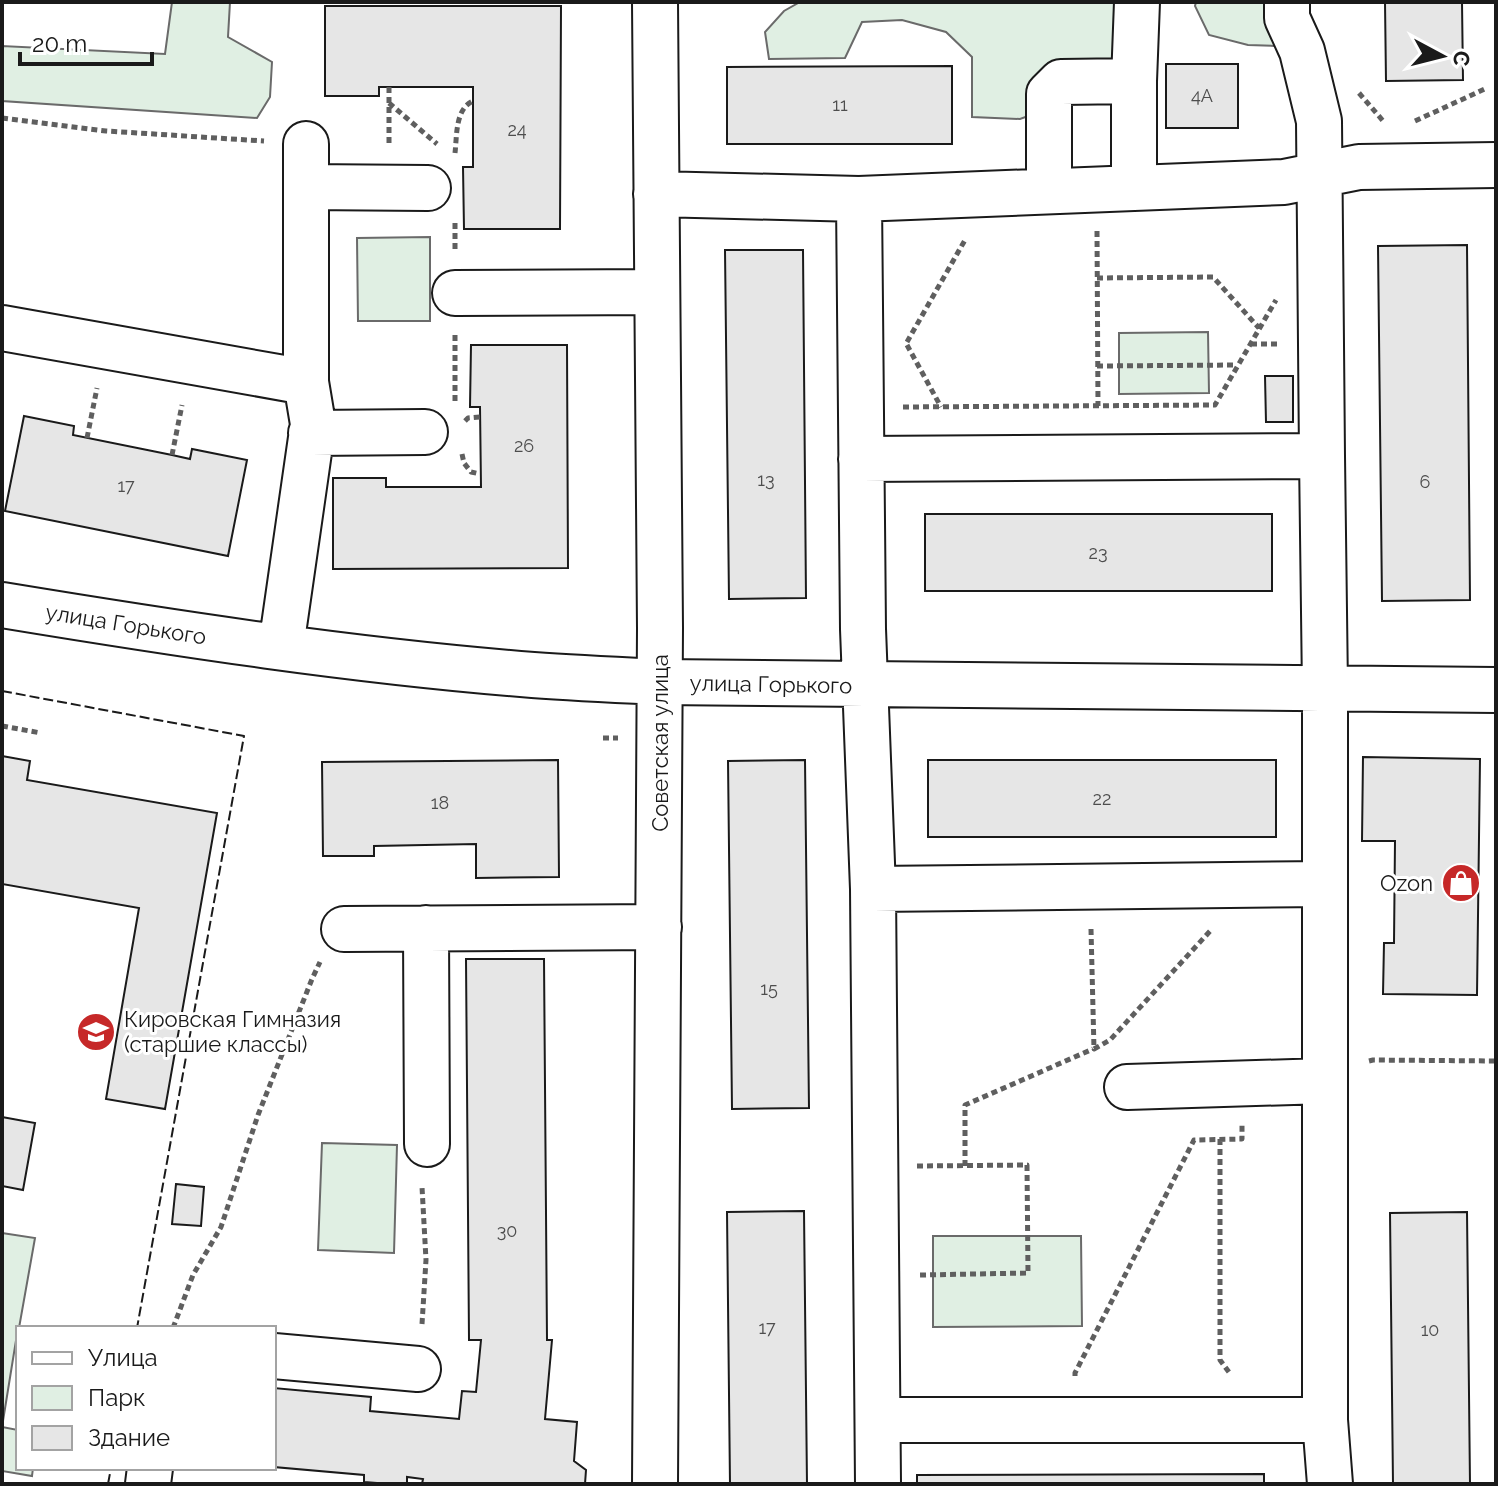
<svg xmlns="http://www.w3.org/2000/svg" width="1498" height="1486" font-family="Raleway,sans-serif">
<style>
.green{fill:#e0efe3;stroke:#6a6a6a;stroke-width:2}
.building{fill:#e6e6e6;stroke:#1a1a1a;stroke-width:2}
.lines{fill:none;stroke-linecap:round;stroke-linejoin:round}
.minor-casing{stroke:#1a1a1a;stroke-width:48}
.path{stroke:#5f5f5f;stroke-width:5;stroke-dasharray:6 4;stroke-linecap:butt}
.minor{stroke:#fff;stroke-width:44}
.fence{stroke:#1a1a1a;stroke-width:2;stroke-dasharray:10 4;stroke-linecap:butt}
.labels{text-anchor:middle;stroke-width:6;stroke-linejoin:round;paint-order:stroke}
.number-label{font-size:18px;fill:#4d4d4d}
.street-label{font-size:22px;fill:#1a1a1a;stroke:#fff}
.poi-label{font-size:22px;fill:#1a1a1a;stroke:#fff;text-anchor:end}
</style>
<rect width="100%" height="100%" fill="#fff"/>
<!-- green -->
<path class="green" d="M 172,2 L 230,2 L 228,37 L 272,62 L 270,97 L 257,118 L 2,101 L 2,46 L 165,54 Z
M 800,2 L 1134,2 L 1149,42 L 1056,106 L 1020,119 L 972,117 L 972,57 L 946,32 L 902,20 L 862,22 L 845,58 L 769,59 L 765,32 L 784,11 Z
M 1196,2 L 1302,2 L 1276,46 L 1248,45 L 1209,35 L 1195,6 Z
M 430,237 L 430,321 L 358,321 L 357,238 Z
M 1208,332 L 1209,393 L 1119,394 L 1119,333 Z
M 322,1143 L 397,1145 L 394,1253 L 318,1250 Z
M 2,1233 L 35,1238 L 19,1328 L 18,1328 L 2,1427 L 18,1430 L 18,1468 L 33,1468 L 32,1476 L 2,1471 Z
M 933,1236 L 1081,1236 L 1082,1326 L 933,1327 Z"/>
<!-- building -->
<path class="building" d="M 1385,2 L 1462,2 L 1463,80 L 1386,81 Z
M 325,6 L 561,6 L 560,229 L 464,229 L 463,167 L 473,167 L 473,87 L 379,87 L 379,96 L 325,96 Z
M 1166,64 L 1238,64 L 1238,128 L 1166,128 Z
M 952,66 L 952,144 L 727,144 L 727,67 Z
M 1467,245 L 1470,600 L 1382,601 L 1378,246 Z
M 725,250 L 803,250 L 806,598 L 729,599 Z
M 471,345 L 567,345 L 568,568 L 333,569 L 333,478 L 386,478 L 386,487 L 481,487 L 480,407 L 470,407 Z
M 1265,376 L 1293,376 L 1293,422 L 1266,422 Z
M 24,416 L 74,426 L 73,435 L 172,455 L 190,459 L 192,449 L 247,460 L 228,556 L 5,511 Z
M 925,514 L 1272,514 L 1272,591 L 925,591 Z
M 2,756 L 30,761 L 27,780 L 217,813 L 165,1109 L 106,1099 L 139,908 L 2,884 Z
M 1363,757 L 1480,759 L 1477,995 L 1383,994 L 1384,943 L 1394,943 L 1395,841 L 1362,841 Z
M 558,760 L 559,877 L 476,878 L 476,844 L 374,846 L 374,856 L 323,856 L 322,762 Z
M 805,760 L 809,1108 L 732,1109 L 728,761 Z
M 928,760 L 1276,760 L 1276,837 L 928,837 Z
M 466,959 L 544,959 L 547,1340 L 552,1340 L 545,1419 L 577,1422 L 574,1461 L 586,1470 L 585,1484 L 422,1484 L 423,1479 L 407,1477 L 407,1484 L 390,1484 L 364,1482 L 364,1475 L 274,1467 L 274,1388 L 371,1397 L 370,1411 L 459,1419 L 462,1391 L 476,1392 L 481,1340 L 469,1340 Z
M 2,1117 L 35,1123 L 23,1190 L 2,1186 Z
M 176,1184 L 204,1187 L 201,1226 L 172,1224 Z
M 804,1211 L 807,1484 L 730,1484 L 727,1212 Z
M 1467,1212 L 1470,1484 L 1393,1484 L 1390,1213 Z
M 1264,1474 L 1264,1484 L 917,1484 L 917,1475 Z"/>
<g class="lines">
<defs>
<path id="minor" d="M 655,2 L 660,628 L 655,1484
M 1287,2 L 1287,18 L 1302,51 L 1319,121 L 1322,456
M 1134,81 L 1137,2
M 306,187 L 428,188
M 1049,191 L 1049,94 L 1061,82 L 1134,81 L 1134,188
M 656,194 L 859,199 L 1284,182 L 1359,167 L 1496,165
M 859,199 L 863,629 L 873,889 L 878,1484
M 455,293 L 657,292
M 2,328 L 306,382
M 311,433 L 425,432
M 861,459 L 1322,456 L 1325,689 L 1325,1420 L 1330,1484
M 2,605 C 178,634 355,661 533,675 C 575,678 618,680 660,682 L 1496,690
M 281,647 L 313,424 L 306,382 L 306,144
M 873,889 L 1325,884
M 426,928 L 427,1144
M 344,929 L 659,927
M 1127,1087 L 1325,1081
M 274,1356 L 418,1369
M 878,1420 L 1325,1420
M 148,1484 L 150,1468"/>
</defs>
<!-- minor casing -->
<use href="#minor" class="minor-casing"/>
<!-- path -->
<path class="path" d="M 389,87 L 389,146
M 1359,93 L 1384,122
M 389,103 L 437,144
M 2,118 L 106,131 L 264,141
M 1415,121 L 1487,88
M 455,153 C 457,136 455,109 473,101
M 455,223 L 455,249
M 1097,231 L 1098,406
M 1097,278 L 1213,277 L 1259,328
M 907,342 L 965,240
M 1251,344 L 1277,344
M 907,345 L 941,407
M 1097,366 L 1237,365
M 455,401 L 455,335
M 903,407 L 1215,405 L 1276,300
M 465,421 L 468,418 L 480,417
M 87,438 L 97,388
M 462,454 L 464,463 L 471,472 L 480,474
M 172,455 L 182,405
M 2,726 L 41,733
M 603,738 L 618,738
M 1091,929 L 1094,1049 L 1110,1040 L 1212,929
M 1369,1061 L 1373,1060 L 1496,1061
M 1220,1139 L 1220,1360 L 1231,1375
M 917,1166 L 1027,1165 L 1028,1273 L 920,1275
M 965,1166 L 965,1105 L 1093,1049
M 422,1324 L 426,1260 L 422,1187
M 173,1328 L 193,1275 L 221,1227 L 258,1115 L 312,979 L 320,962
M 1075,1376 L 1075,1373 L 1194,1140 L 1242,1139 L 1242,1125"/>
<!-- minor -->
<use href="#minor" class="minor"/>
<!-- fence -->
<path class="fence" d="M 2,691 L 244,736 L 137,1328
M 108,1484 L 111,1468"/>
</g>
<!-- icons -->
<defs>
<symbol id="shop-disc" viewBox="-11 -11 22 22"><circle r="9.5" fill="#c62828" stroke="#fff"/><path d="M-5-2.5h2.3a2.7 3.5 0 0 1 5.4 0H5L5.5 6h-11ZM-1.5-2.5h3a1.5 2.3 0 0 0-3 0Z" fill="#fff"/></symbol>
<symbol id="school-disc" viewBox="-11 -11 22 22"><circle r="9.5" fill="#c62828" stroke="#fff"/><path d="M0-5L7-2L0 1L-7-2ZM-4 1L0 2.5L4 1V4Q0 6-4 4Z" fill="#fff"/></symbol>
</defs>
<g fill-rule="evenodd">
<use href="#shop-disc" x="1439" y="861" width="44" height="44"/>
<use href="#school-disc" x="74" y="1010" width="44" height="44"/>
</g>
<g class="labels">
<!-- number labels -->
<g class="number-label">
<text x="1202" y="102">4А</text>
<text x="840" y="111">11</text>
<text x="517" y="136">24</text>
<text x="524" y="452">26</text>
<text x="766" y="486">13</text>
<text x="1425" y="488">6</text>
<text x="126" y="492">17</text>
<text x="1098" y="559">23</text>
<text x="1102" y="805">22</text>
<text x="440" y="809">18</text>
<text x="769" y="995">15</text>
<text x="507" y="1237">30</text>
<text x="767" y="1334">17</text>
<text x="1430" y="1336">10</text>
</g>
<!-- street labels -->
<g class="street-label">
<text transform="translate(126 624) rotate(9)" y="8">улица Горького</text>
<text transform="translate(771 684) rotate(1)" y="8">улица Горького</text>
<text transform="translate(660 743) rotate(-90)" y="8">Советская улица</text>
</g>
<!-- poi labels -->
<g class="poi-label">
<text x="1433" y="891">Ozon</text>
<text x="124" y="1027" text-anchor="start">Кировская Гимназия<tspan x="124" dy="25">(старшие классы)</tspan></text>
</g>
</g>
<!-- border -->
<rect width="1498" height="1486" fill="none" stroke="#1a1a1a" stroke-width="8"/>
<!-- legend -->
<rect x="16" y="1326" width="260" height="144" fill="#ffffff" stroke="#a3a3a3" stroke-width="2"/>
<rect x="32" y="1352" width="40" height="12" fill="#ffffff" stroke="#a3a3a3" stroke-width="2"/>
<text x="88" y="1366" font-size="24" fill="#1a1a1a">Улица</text>
<rect x="32" y="1386" width="40" height="24" fill="#e0efe3" stroke="#a3a3a3" stroke-width="2"/>
<text x="88" y="1406" font-size="24" fill="#1a1a1a">Парк</text>
<rect x="32" y="1426" width="40" height="24" fill="#e6e6e6" stroke="#a3a3a3" stroke-width="2"/>
<text x="88" y="1446" font-size="24" fill="#1a1a1a">Здание</text>
<!-- north arrow -->
<g transform="translate(1442 56) rotate(97)" stroke="#ffffff" stroke-width="6" paint-order="stroke">
<path d="M0-6L14 30L0 20L-14 30Z" fill="#1a1a1a"/>
<text y="-12" font-size="22" font-weight="bold" text-anchor="middle" fill="#1a1a1a">С</text>
</g>
<!-- scale -->
<path d="M20 52v12h132v-12" fill="none" stroke="#1a1a1a" stroke-width="4"/>
<text x="32" y="52" font-size="24" fill="#1a1a1a" stroke="#ffffff" stroke-width="6" paint-order="stroke">20 m</text>
</svg>
